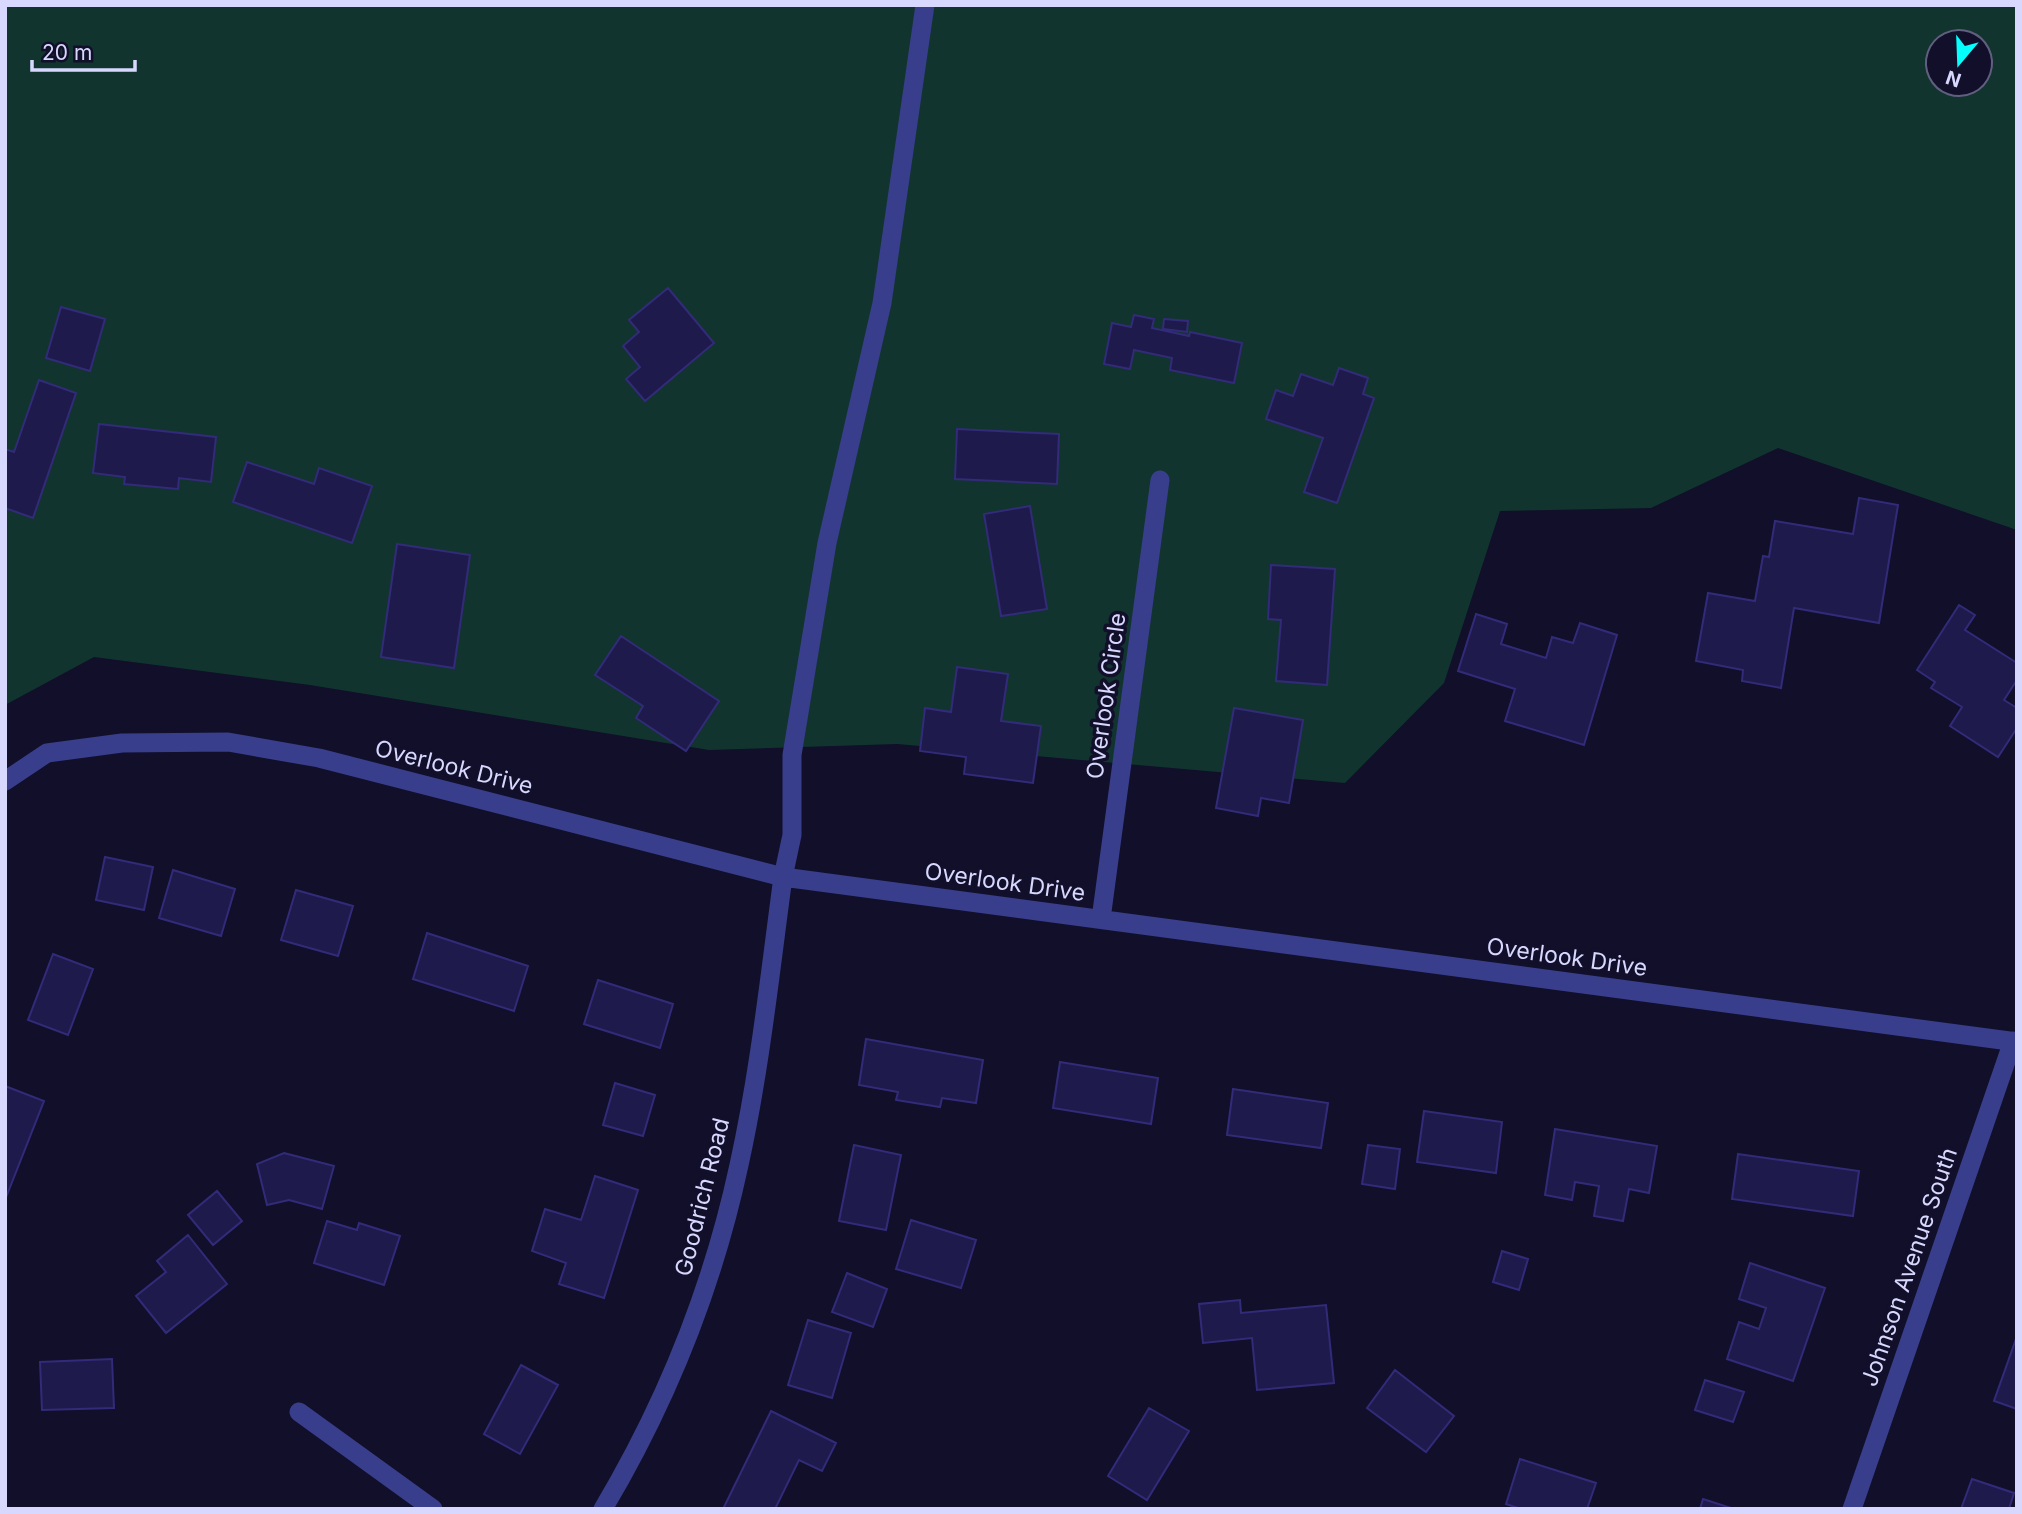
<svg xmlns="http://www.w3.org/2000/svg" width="2022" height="1514" font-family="Inter,sans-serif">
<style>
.green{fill:#12342f;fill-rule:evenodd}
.building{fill:#1f1a4c;stroke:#322b79;stroke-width:2}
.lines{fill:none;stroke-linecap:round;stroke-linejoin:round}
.service{stroke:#383e8b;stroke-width:19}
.minor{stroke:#383e8b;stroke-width:19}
.labels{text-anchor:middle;stroke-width:7;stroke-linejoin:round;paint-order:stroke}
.street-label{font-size:23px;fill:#d8d8ff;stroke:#110f2a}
</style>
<rect width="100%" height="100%" fill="#110f2a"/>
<!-- green -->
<path class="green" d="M 5,5 L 2017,5 L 2017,530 L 1778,448 L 1651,508 L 1500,511 L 1444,683 L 1345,783 L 897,744 L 709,750 L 310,685 L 94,657 L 5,705 ZM 1938,42 L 1980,42 L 1980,84 L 1938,84 Z"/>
<!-- building -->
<path class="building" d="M 668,288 L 714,343 L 645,401 L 626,379 L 640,367 L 623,346 L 639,332 L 629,320 Z
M 61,307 L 105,319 L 90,371 L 46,358 Z
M 1134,315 L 1154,319 L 1152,328 L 1189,336 L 1190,332 L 1242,343 L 1234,383 L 1170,370 L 1172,358 L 1134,350 L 1130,369 L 1104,364 L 1112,323 L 1131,327 Z
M 1164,319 L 1188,321 L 1187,332 L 1163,329 Z
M 1339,368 L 1368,378 L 1363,394 L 1374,398 L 1337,503 L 1304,492 L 1323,438 L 1266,419 L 1276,390 L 1293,396 L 1301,374 L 1333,385 Z
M 39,380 L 76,393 L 33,518 L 5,508 L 5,449 L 14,452 Z
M 99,424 L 216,437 L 211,482 L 179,478 L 178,489 L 124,484 L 125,477 L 93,473 Z
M 957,429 L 1059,434 L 1057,484 L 955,479 Z
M 247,462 L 314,484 L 319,468 L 372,486 L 352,543 L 233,502 Z
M 1859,498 L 1898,505 L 1879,623 L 1794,608 L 1781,688 L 1742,681 L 1743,670 L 1696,661 L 1708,593 L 1755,601 L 1763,556 L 1769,557 L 1775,521 L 1853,534 Z
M 1030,506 L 1047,609 L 1001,616 L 984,514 Z
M 397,544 L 470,555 L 454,668 L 381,657 Z
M 1271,565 L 1335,569 L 1327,685 L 1276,681 L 1281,620 L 1268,619 Z
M 1959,605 L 1975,615 L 1965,630 L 2017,663 L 2017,680 L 2004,700 L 2017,708 L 2017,728 L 1998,757 L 1950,726 L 1962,707 L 1931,688 L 1935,682 L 1917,670 Z
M 1476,614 L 1507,624 L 1501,644 L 1546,658 L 1552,637 L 1573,643 L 1580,623 L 1617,635 L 1584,745 L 1505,721 L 1515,689 L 1458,671 Z
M 621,636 L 719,701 L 686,751 L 636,718 L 643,706 L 595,675 Z
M 957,667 L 1008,674 L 1001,721 L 1041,726 L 1033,783 L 964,774 L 966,757 L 920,751 L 925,708 L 951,712 Z
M 1234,708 L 1303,720 L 1289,803 L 1261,798 L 1258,816 L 1216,808 Z
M 105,857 L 153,867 L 144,910 L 96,900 Z
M 173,870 L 235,889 L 221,936 L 159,918 Z
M 296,890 L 353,906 L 338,956 L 281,940 Z
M 427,933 L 528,966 L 514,1011 L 413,979 Z
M 53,954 L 93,969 L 68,1035 L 28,1020 Z
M 598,980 L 673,1004 L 660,1048 L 584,1024 Z
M 866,1039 L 983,1060 L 976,1103 L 942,1098 L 940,1107 L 896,1100 L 898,1092 L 859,1085 Z
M 1060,1062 L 1158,1078 L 1151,1124 L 1053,1108 Z
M 615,1083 L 655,1095 L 643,1136 L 603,1125 Z
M 5,1086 L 44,1101 L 5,1200 Z
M 1233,1089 L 1328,1103 L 1321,1148 L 1227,1135 Z
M 1424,1111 L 1502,1122 L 1496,1173 L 1417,1162 Z
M 1555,1129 L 1657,1146 L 1649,1193 L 1629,1189 L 1623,1221 L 1594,1216 L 1599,1186 L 1575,1182 L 1572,1200 L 1545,1195 Z
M 854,1145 L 901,1155 L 886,1230 L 839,1221 Z
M 1368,1145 L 1400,1149 L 1395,1189 L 1362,1184 Z
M 284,1153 L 334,1166 L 322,1209 L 289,1200 L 267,1205 L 257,1164 Z
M 1738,1154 L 1859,1171 L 1853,1216 L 1732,1199 Z
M 595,1176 L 638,1190 L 604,1298 L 559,1284 L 566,1263 L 532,1251 L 545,1209 L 581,1220 Z
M 217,1191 L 242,1221 L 213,1245 L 188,1215 Z
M 911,1220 L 976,1240 L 961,1288 L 896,1269 Z
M 327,1221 L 357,1230 L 359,1223 L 400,1236 L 384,1285 L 314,1263 Z
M 188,1235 L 227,1284 L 166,1333 L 136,1296 L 166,1272 L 157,1261 Z
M 1502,1251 L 1528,1259 L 1519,1290 L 1493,1282 Z
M 1750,1263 L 1825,1288 L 1793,1381 L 1727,1359 L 1739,1322 L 1759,1329 L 1766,1308 L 1739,1299 Z
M 847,1273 L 887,1289 L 873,1327 L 832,1312 Z
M 1240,1300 L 1241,1313 L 1326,1305 L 1334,1383 L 1257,1390 L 1252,1338 L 1203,1343 L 1199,1304 Z
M 808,1320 L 851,1333 L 832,1398 L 788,1385 Z
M 2017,1336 L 2017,1409 L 1994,1401 Z
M 112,1359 L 114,1408 L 42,1410 L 40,1362 Z
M 521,1365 L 558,1385 L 520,1454 L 484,1434 Z
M 1395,1370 L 1454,1416 L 1426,1452 L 1367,1408 Z
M 1705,1380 L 1744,1392 L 1733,1422 L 1695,1410 Z
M 1149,1408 L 1189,1431 L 1147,1500 L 1108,1476 Z
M 771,1411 L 836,1443 L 822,1471 L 799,1460 L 775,1509 L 723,1509 Z
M 1520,1459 L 1596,1483 L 1587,1509 L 1521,1509 L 1506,1504 Z
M 1972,1479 L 2014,1493 L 2009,1509 L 1961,1509 Z
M 1703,1499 L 1734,1509 L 1700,1509 Z"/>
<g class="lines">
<!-- service -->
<path class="service" d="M 783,877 L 792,835 L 792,755 L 827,543 L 882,303 L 925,5"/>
<!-- minor -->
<path class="minor" d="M 5,781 L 47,753 L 122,743 L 228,742 L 319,758 L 783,877 L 2017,1042
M 1101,919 L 1160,480
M 299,1412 L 433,1509
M 603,1509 C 666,1403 713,1286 739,1165 C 760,1070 770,973 783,877
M 1852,1509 L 2013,1041"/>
</g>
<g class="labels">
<!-- street labels -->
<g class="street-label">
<text transform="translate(1106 696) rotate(-82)" y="8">Overlook Circle</text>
<text transform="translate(454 767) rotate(14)" y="8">Overlook Drive</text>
<text transform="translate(1005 882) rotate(8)" y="8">Overlook Drive</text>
<text transform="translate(1567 957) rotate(8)" y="8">Overlook Drive</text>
<text transform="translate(702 1197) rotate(-76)" y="8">Goodrich Road</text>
<text transform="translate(1909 1267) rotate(-71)" y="8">Johnson Avenue South</text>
</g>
</g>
<!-- border -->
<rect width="2022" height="1514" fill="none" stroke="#d8d8ff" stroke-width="14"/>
<!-- north arrow -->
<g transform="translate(1959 63) rotate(199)"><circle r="33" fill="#110f2a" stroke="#615f7f" stroke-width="2"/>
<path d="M0-5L12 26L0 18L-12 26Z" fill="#04fffd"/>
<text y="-10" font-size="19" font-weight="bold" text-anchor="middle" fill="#d8d8ff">N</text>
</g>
<!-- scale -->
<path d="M32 60v10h103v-10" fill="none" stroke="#d8d8ff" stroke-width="3.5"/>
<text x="42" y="60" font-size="21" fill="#d8d8ff" stroke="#110f2a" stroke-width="5" paint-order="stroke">20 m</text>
</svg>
